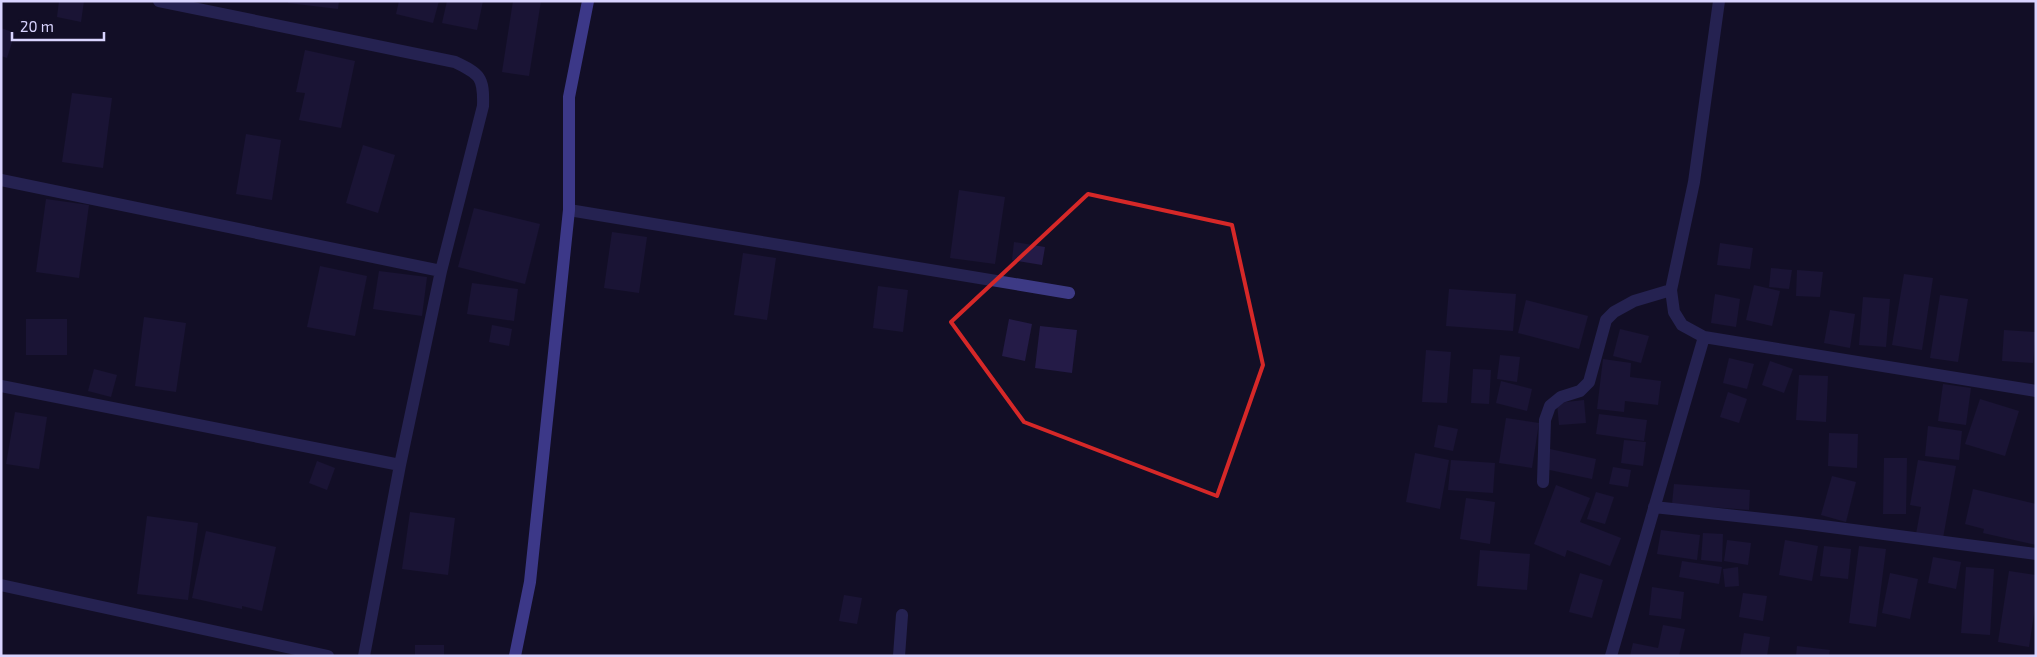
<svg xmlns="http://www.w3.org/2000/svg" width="2037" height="657" font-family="'Exo 2',sans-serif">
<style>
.building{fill:#241b47}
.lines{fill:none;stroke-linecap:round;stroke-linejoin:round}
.lane{stroke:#3d3a85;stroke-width:12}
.street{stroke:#3d3a85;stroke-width:12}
.secondary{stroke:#6f6bff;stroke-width:12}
.marked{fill:none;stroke:#d62828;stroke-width:4;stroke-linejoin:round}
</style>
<rect width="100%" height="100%" fill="#130f26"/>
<!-- building -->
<path class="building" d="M 59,1 L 84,1 L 81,22 L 57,17 Z
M 288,1 L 339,1 L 338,9 L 288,3 Z
M 399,1 L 439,1 L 433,23 L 396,14 Z
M 447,1 L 483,1 L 477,30 L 442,23 Z
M 513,1 L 541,1 L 529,76 L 502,72 Z
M 1,28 L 15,33 L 7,58 L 1,56 Z
M 305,50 L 355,61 L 341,128 L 299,120 L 305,93 L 296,92 Z
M 72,93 L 112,98 L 103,168 L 62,162 Z
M 246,134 L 281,140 L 272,200 L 236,194 Z
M 363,145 L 395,155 L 378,213 L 346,203 Z
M 959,190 L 1005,197 L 995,264 L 950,258 Z
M 46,199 L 89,205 L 79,278 L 36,272 Z
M 474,208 L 540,224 L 525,284 L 458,267 Z
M 612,232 L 647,237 L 639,293 L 604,288 Z
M 1014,242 L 1045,247 L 1042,265 L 1012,260 Z
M 1720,243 L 1753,248 L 1750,269 L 1717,265 Z
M 743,253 L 776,258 L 767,320 L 734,315 Z
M 320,266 L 367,276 L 355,336 L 307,327 Z
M 1771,268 L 1792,270 L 1789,289 L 1769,287 Z
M 1797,270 L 1823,272 L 1820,297 L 1796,296 Z
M 379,271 L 427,277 L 422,316 L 373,309 Z
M 1904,274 L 1933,278 L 1922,350 L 1892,345 Z
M 472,283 L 518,289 L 514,321 L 467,314 Z
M 1754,285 L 1780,291 L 1772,326 L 1746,320 Z
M 878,286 L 908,290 L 903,332 L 873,328 Z
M 1449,289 L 1516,294 L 1513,331 L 1446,326 Z
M 1715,294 L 1740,299 L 1736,327 L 1711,323 Z
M 1940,295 L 1968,299 L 1958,362 L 1930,358 Z
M 1863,297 L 1890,299 L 1886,347 L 1859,345 Z
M 1526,300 L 1588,316 L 1579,349 L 1518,333 Z
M 1830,310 L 1855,314 L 1850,348 L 1824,343 Z
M 144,317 L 186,323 L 176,392 L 135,386 Z
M 26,319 L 67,319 L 67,355 L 26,355 Z
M 1009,319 L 1032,324 L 1025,361 L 1002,356 Z
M 492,325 L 512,329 L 509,346 L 489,342 Z
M 1040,326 L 1077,330 L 1072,373 L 1035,368 Z
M 1620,329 L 1649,336 L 1641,363 L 1613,356 Z
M 2004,330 L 2036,332 L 2033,363 L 2002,361 Z
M 1426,350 L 1451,352 L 1447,403 L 1422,402 Z
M 1500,355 L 1520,357 L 1517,382 L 1497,379 Z
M 1729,358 L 1754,364 L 1747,389 L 1723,383 Z
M 1603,359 L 1631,363 L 1630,377 L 1661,381 L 1658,405 L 1625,401 L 1624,412 L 1597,409 Z
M 1770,361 L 1793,369 L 1784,393 L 1762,385 Z
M 94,369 L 117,375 L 111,397 L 88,391 Z
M 1473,369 L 1491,370 L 1489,404 L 1471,403 Z
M 1799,375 L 1828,376 L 1826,422 L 1796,420 Z
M 1501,381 L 1532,389 L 1527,411 L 1496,403 Z
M 1943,384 L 1971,388 L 1966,425 L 1938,421 Z
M 1728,392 L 1747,399 L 1739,423 L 1720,417 Z
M 1980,399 L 2019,411 L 2005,456 L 1965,444 Z
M 1584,400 L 1586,423 L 1559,425 L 1557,403 Z
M 15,412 L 47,417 L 39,469 L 6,464 Z
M 1599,414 L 1647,420 L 1644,441 L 1596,434 Z
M 1506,418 L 1539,423 L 1532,468 L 1499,463 Z
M 1438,425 L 1458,429 L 1453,451 L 1434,447 Z
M 1928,426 L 1962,431 L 1959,460 L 1925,456 Z
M 1829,433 L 1858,434 L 1857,468 L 1828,466 Z
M 1624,440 L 1646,442 L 1643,466 L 1621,463 Z
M 1550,449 L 1596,459 L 1592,479 L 1545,469 Z
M 1415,453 L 1449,460 L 1440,509 L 1406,502 Z
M 1884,458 L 1907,458 L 1906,514 L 1883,514 Z
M 1451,460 L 1495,463 L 1493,493 L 1448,490 Z
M 1918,460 L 1956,466 L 1943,538 L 1916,534 L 1921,507 L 1910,505 Z
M 317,461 L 335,468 L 327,490 L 309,483 Z
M 1613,467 L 1631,470 L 1628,487 L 1609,484 Z
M 1832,476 L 1856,482 L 1846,522 L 1821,515 Z
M 1674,484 L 1750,490 L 1749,510 L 1672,504 Z
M 1556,485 L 1590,498 L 1580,522 L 1621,538 L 1610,566 L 1567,550 L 1565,557 L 1534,544 Z
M 1973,489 L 2036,504 L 2036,545 L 1983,533 L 1984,529 L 1965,524 Z
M 1596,492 L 1614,497 L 1605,524 L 1587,519 Z
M 1466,498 L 1495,502 L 1490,544 L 1460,539 Z
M 410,512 L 455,518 L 448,575 L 402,569 Z
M 147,516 L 198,523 L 188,600 L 137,594 Z
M 1661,530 L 1700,535 L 1697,560 L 1657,554 Z
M 206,531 L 276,547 L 262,611 L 242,606 L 242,609 L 192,598 Z
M 1703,533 L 1723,534 L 1722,562 L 1701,560 Z
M 1727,540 L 1751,543 L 1748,565 L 1724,561 Z
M 1785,540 L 1818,546 L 1812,581 L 1779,575 Z
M 1824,546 L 1851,549 L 1848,579 L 1820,576 Z
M 1859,546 L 1886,549 L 1876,627 L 1849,623 Z
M 1480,550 L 1530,554 L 1527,590 L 1477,586 Z
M 1933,557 L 1961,562 L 1956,589 L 1928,583 Z
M 1682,561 L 1722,567 L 1719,584 L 1679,577 Z
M 1738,567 L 1739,586 L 1725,587 L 1723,569 Z
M 1966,567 L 1994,569 L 1990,635 L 1961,633 Z
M 2009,571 L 2036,575 L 2036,601 L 2029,647 L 1998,642 Z
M 1580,573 L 1603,580 L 1592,618 L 1569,612 Z
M 1890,573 L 1918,579 L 1910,619 L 1882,613 Z
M 1652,587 L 1684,592 L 1681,619 L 1649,615 Z
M 1743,593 L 1767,596 L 1763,621 L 1739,617 Z
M 844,595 L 862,598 L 857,624 L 839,621 Z
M 1663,625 L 1685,629 L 1679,656 L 1630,656 L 1633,643 L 1658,648 Z
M 1744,633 L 1770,637 L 1767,656 L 1740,656 Z
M 415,645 L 444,645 L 444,656 L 415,656 Z
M 1797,646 L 1830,650 L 1829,656 L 1796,656 Z"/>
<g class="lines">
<!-- lane -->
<path class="lane" d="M 899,656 L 902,615"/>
<!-- street -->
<path class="street" d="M 159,1 L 455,62 C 480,74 484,77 483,106 L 441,271 L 400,465 L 364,656
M 1719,1 L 1694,182 L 1671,290 L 1674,312 L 1682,325 L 1704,337 L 2036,391
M 1,180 L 441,271
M 569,210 L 1069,293
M 1,386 L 400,465
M 1543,482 L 1545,420 L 1550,406 L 1561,397 L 1580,391 L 1589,382 L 1606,320 L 1614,312 L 1634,301 L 1671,290
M 1654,507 L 1800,523 L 2036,554
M 1,585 L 328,656
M 1611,656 L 1704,337"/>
<!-- secondary -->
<path class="secondary" d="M 515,656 L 530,582 L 569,210 L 569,97 L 588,1"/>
</g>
<!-- marked area -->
<path d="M0 0H2037V657H0ZM 1088,194 L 1232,225 L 1263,365 L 1217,496 L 1024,422 L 951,322 Z" fill="#130f26" fill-opacity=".55" fill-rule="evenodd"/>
<path class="marked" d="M 1088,194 L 1232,225 L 1263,365 L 1217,496 L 1024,422 L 951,322 Z"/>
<!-- border -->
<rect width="2037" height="657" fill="none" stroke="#d9d4ff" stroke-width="5"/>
<!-- scale -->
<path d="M12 32v8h92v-8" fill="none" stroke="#d9d4ff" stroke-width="2.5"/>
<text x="20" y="32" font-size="15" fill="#d9d4ff" stroke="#130f26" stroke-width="4" paint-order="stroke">20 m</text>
</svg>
